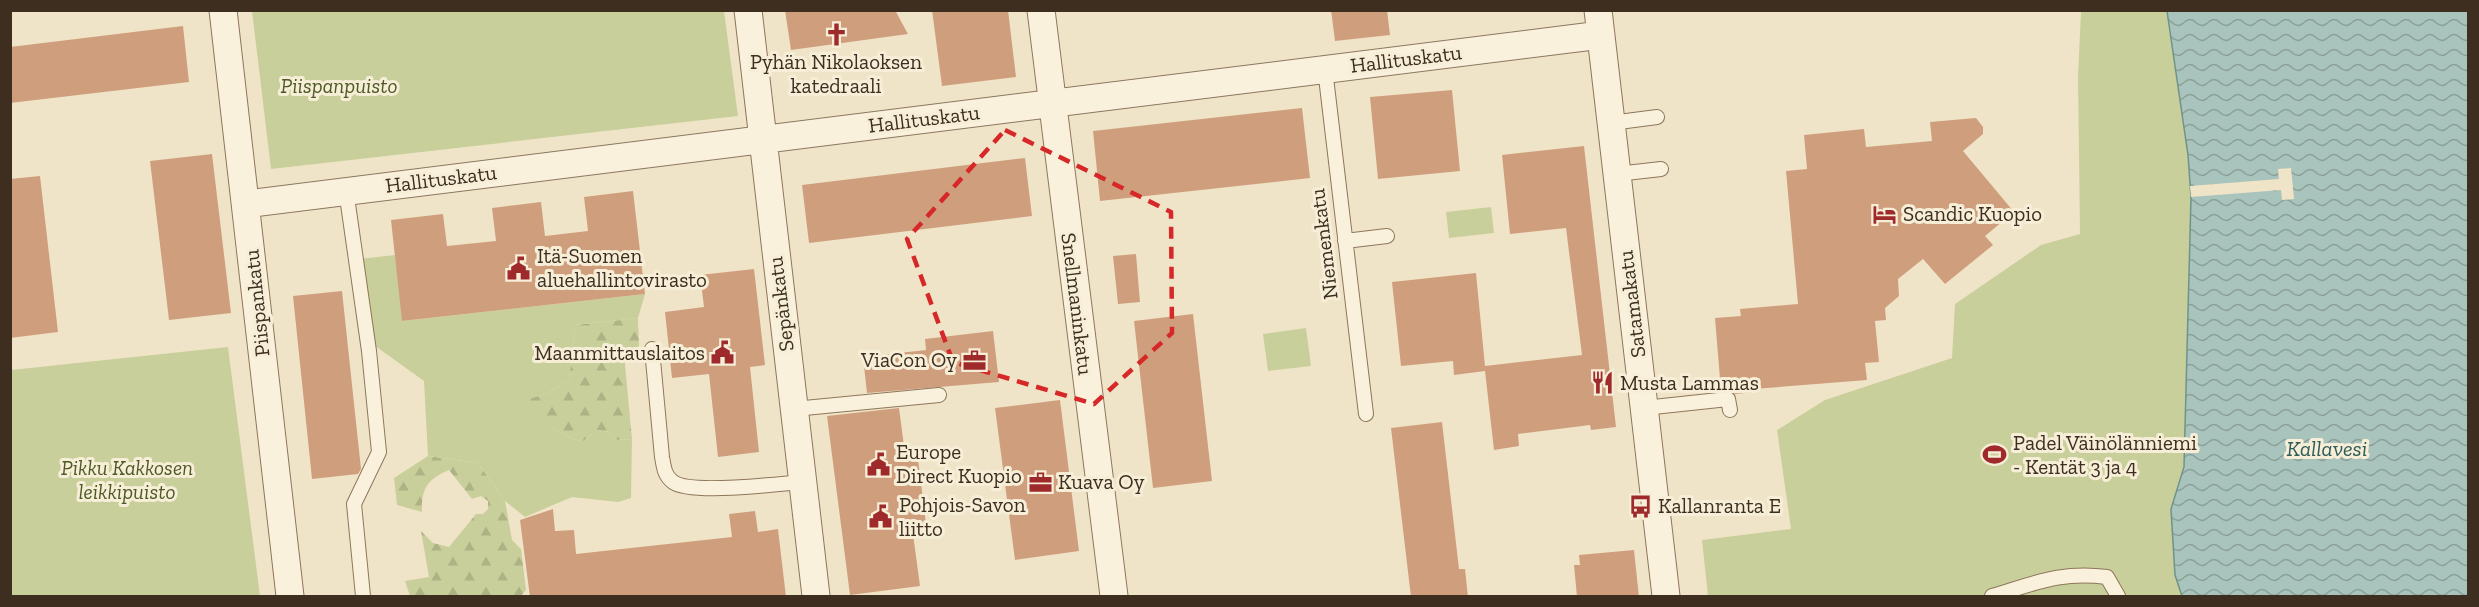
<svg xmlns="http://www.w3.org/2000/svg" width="2479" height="607" font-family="'Zilla Slab',serif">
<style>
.forest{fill:url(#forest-firs)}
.green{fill:#c9cf9b}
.water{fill:url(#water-waves);stroke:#6f938a;stroke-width:1.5}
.pier{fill:#f0e4c8}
.building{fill:#cf9f7d}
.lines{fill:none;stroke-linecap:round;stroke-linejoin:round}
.service-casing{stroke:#8d765c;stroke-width:16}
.minor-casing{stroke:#8d765c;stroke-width:29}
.service{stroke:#faf1dc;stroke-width:14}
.minor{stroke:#faf1dc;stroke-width:27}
.marked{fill:none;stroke:#d62828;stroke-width:4.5;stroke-dasharray:12 8;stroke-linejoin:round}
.labels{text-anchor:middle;stroke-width:6;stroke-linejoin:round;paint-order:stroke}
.street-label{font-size:21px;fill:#3d2e20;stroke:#f7eed8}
.poi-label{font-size:21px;fill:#3d2e20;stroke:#f7eed8;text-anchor:start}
.park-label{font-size:21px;font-style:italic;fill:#4d5a26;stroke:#f7eed8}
.water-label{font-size:22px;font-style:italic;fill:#2f5d5a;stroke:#f7eed8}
</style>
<defs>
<pattern id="forest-firs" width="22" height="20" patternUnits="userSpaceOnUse" patternTransform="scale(1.5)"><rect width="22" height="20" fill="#c9cf9b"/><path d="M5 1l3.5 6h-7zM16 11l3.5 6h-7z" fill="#aeb285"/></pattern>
<pattern id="water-waves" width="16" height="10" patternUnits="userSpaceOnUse" patternTransform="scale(1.5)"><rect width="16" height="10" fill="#a9c4bc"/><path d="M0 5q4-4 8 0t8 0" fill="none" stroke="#8ba098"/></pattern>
</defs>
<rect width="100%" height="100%" fill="#f0e4c8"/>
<!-- forest -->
<path class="forest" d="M 638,318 L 639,346 L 624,354 L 632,439 L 617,440 L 609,432 L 597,430 L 582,442 C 558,433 539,423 528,399 L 548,393 L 569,380 L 575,325 Z
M 428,456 L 478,463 L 505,501 L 512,540 L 521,549 L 526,590 L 521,596 L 410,596 L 405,581 L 429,577 L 421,531 L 433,543 L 449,547 L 476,514 L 483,514 L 488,509 L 488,501 L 481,496 L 472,499 L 449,470 C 428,479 421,488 422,512 L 397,505 L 394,478 Z"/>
<!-- green -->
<path class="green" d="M 252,11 L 724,11 L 738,116 L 271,169 Z
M 2081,11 L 2167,11 L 2188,155 L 2191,197 L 2184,467 L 2171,509 L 2175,575 L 2182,596 L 1708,596 L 1702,540 L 1791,529 L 1777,430 L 1825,400 L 1952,358 L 1955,304 L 2041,245 L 2080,234 L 2078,77 Z
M 1491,207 L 1494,233 L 1449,238 L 1446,212 Z
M 395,255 L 403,321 L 645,294 L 638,318 L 575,325 L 569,380 L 548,393 L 529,399 C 539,423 558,433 582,442 L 597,430 L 609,432 L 617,440 L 632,439 L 631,498 L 618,502 L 572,497 L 525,517 L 505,501 L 478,463 L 428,456 L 424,381 L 371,343 L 359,259 Z
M 1306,328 L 1311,366 L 1268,371 L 1263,334 Z
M 228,347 L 260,596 L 11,596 L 11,370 Z"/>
<!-- water -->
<path class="water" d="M 2167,11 L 2468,11 L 2468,596 L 2182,596 L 2175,575 L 2171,509 L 2184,467 L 2191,197 L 2188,155 Z"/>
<!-- pier -->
<path class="pier" d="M 2291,168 L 2294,199 L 2282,200 L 2281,190 L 2191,197 L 2190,186 L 2279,179 L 2278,169 Z"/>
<!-- building -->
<path class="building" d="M 785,10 L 895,10 L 908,34 L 791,50 Z
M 932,10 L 1008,10 L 1016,77 L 942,86 Z
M 1331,10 L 1387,10 L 1390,35 L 1335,41 Z
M 183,26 L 189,82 L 10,103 L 10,47 Z
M 1452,90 L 1460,171 L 1378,179 L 1370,97 Z
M 1302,108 L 1310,178 L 1100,201 L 1093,131 Z
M 1976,118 L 1983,127 L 1983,134 L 1963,151 L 2014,212 L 1985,236 L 1993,245 L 1945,284 L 1923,259 L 1898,279 L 1899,296 L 1885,308 L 1886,320 L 1875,321 L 1879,362 L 1865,363 L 1867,380 L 1754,389 L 1754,392 L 1735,394 L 1731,391 L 1721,391 L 1715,318 L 1741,316 L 1740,309 L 1798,304 L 1786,171 L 1807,169 L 1804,135 L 1864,129 L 1866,147 L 1932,141 L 1930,122 Z
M 1584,146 L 1616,427 L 1591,430 L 1590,425 L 1518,434 L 1519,446 L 1494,450 L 1485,371 L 1454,375 L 1453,361 L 1401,366 L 1392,282 L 1476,273 L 1485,366 L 1582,355 L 1566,228 L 1510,234 L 1502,155 Z
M 212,154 L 231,313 L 169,320 L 150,161 Z
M 1025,158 L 1032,216 L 809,243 L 802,185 Z
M 40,176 L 58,332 L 10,338 L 10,179 Z
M 633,191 L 645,294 L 402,321 L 391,220 L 443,214 L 447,246 L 496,241 L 492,208 L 541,202 L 545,236 L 588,231 L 584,197 Z
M 1136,254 L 1140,302 L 1118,304 L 1113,256 Z
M 754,269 L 765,365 L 750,367 L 759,452 L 718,457 L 709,374 L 672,378 L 665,312 L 704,307 L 700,275 Z
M 342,291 L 361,469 L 358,474 L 312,479 L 293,296 Z
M 1193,314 L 1212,481 L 1153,488 L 1134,321 Z
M 993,331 L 999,382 L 867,393 L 863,357 L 926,350 L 925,339 Z
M 1060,400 L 1079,551 L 1015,560 L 995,408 Z
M 899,408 L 906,461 L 918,459 L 927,532 L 913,534 L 920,586 L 850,595 L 827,416 Z
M 1442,422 L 1459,569 L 1465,569 L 1468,597 L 1411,597 L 1391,428 Z
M 553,509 L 555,531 L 574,530 L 576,554 L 732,537 L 729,514 L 755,511 L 758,532 L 778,529 L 786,597 L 530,597 L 520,520 Z
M 1634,550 L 1639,597 L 1577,597 L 1574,565 L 1580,565 L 1579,555 Z"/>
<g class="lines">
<defs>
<path id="service" d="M 1325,69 L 1366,414
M 1611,123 L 1657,117
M 1617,174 L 1661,169
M 346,190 L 369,351 L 379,452 L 354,504 L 363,596
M 1345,241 L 1387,236
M 652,349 L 662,457 C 664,467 664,475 673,482 C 691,495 777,484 802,482
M 1644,408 L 1728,399 L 1730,410
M 794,409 L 939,395
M 1992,596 C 2036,583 2061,571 2107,577 L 2118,596"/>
<path id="minor" d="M 223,10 L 290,596
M 748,10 L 816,596
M 1041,10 L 1114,596
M 1598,10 L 1666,596
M 246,204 L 1601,35"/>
</defs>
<!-- service casing -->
<use href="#service" class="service-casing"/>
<!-- minor casing -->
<use href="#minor" class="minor-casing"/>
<!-- service -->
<use href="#service" class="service"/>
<!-- minor -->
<use href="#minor" class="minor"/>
</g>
<!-- marked area -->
<path class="marked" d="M 1005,130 L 1171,212 L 1172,333 L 1094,404 L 953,362 L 907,239 Z"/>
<!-- icons -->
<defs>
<symbol id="church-bare" viewBox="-9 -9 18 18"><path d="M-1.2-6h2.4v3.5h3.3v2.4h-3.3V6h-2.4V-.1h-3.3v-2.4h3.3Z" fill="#9e2a2b" stroke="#f7eed8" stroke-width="2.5" paint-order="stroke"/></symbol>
<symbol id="hotel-bare" viewBox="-9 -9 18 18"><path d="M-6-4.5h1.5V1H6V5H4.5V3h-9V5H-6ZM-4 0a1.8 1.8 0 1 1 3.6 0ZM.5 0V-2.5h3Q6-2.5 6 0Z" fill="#9e2a2b" stroke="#f7eed8" stroke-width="2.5" paint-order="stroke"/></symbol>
<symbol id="civic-bare" viewBox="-9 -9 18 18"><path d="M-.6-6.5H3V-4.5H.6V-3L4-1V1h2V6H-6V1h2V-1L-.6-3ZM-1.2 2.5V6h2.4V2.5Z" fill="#9e2a2b" stroke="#f7eed8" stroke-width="2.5" paint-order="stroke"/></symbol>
<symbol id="office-bare" viewBox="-9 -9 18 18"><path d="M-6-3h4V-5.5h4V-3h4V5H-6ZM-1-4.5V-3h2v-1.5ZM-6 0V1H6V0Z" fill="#9e2a2b" stroke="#f7eed8" stroke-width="2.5" paint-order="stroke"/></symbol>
<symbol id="restaurant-bare" viewBox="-9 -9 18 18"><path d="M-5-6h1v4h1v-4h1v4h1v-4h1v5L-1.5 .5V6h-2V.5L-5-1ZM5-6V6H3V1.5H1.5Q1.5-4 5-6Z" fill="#9e2a2b" stroke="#f7eed8" stroke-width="2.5" paint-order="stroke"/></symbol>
<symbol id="stadium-bare" viewBox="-9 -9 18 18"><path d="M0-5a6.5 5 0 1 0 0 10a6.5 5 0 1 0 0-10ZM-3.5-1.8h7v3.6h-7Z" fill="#9e2a2b" stroke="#f7eed8" stroke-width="2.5" paint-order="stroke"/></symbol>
<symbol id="bus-bare" viewBox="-9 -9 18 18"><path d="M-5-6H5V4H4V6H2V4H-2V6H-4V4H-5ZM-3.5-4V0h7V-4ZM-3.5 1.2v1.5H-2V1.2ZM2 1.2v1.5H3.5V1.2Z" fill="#9e2a2b" stroke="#f7eed8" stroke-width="2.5" paint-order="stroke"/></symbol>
</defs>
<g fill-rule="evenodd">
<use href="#church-bare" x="820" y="18" width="33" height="33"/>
<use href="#hotel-bare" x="1868" y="198" width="33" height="33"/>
<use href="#civic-bare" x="502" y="252" width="33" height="33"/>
<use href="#civic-bare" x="706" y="336" width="33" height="33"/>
<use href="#office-bare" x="958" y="344" width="33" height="33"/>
<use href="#restaurant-bare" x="1586" y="366" width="33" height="33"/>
<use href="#stadium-bare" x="1978" y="438" width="33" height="33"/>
<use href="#civic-bare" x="862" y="448" width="33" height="33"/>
<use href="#office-bare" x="1024" y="466" width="33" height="33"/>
<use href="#bus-bare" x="1624" y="490" width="33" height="33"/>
<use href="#civic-bare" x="864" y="500" width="33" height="33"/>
</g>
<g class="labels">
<!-- street labels -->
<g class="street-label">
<text transform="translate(1406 59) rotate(-7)" y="7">Hallituskatu</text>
<text transform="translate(924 119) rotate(-7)" y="7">Hallituskatu</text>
<text transform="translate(441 179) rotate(-7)" y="7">Hallituskatu</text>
<text transform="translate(1324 244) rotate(-97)" y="7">Niemenkatu</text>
<text transform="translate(257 303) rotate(-96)" y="7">Piispankatu</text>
<text transform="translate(781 304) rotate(-97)" y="7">Sepänkatu</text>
<text transform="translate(1077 304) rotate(83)" y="7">Snellmaninkatu</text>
<text transform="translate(1632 304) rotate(-97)" y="7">Satamakatu</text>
</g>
<!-- poi labels -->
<g class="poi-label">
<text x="836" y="69" text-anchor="middle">Pyhän Nikolaoksen<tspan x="836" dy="24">katedraali</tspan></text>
<text x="1903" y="221">Scandic Kuopio</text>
<text x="537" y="263">Itä-Suomen<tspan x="537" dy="24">aluehallintovirasto</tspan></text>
<text x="705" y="360" text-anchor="end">Maanmittauslaitos</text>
<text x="957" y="367" text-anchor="end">ViaCon Oy</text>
<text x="1620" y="390">Musta Lammas</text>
<text x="2013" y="450">Padel Väinölänniemi<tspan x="2013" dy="24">- Kentät 3 ja 4</tspan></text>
<text x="896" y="459">Europe<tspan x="896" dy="24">Direct Kuopio</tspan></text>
<text x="1058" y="489">Kuava Oy</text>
<text x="899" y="512">Pohjois-Savon<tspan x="899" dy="24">liitto</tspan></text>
<text x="1658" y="513">Kallanranta E</text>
</g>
<!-- park labels -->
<g class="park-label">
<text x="339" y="93">Piispanpuisto</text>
<text x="127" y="475">Pikku Kakkosen<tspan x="127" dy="24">leikkipuisto</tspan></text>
</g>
<!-- water labels -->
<g class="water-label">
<text x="2327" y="456">Kallavesi</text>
</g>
</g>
<!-- border -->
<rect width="2479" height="607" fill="none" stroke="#3d2e20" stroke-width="24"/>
</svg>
